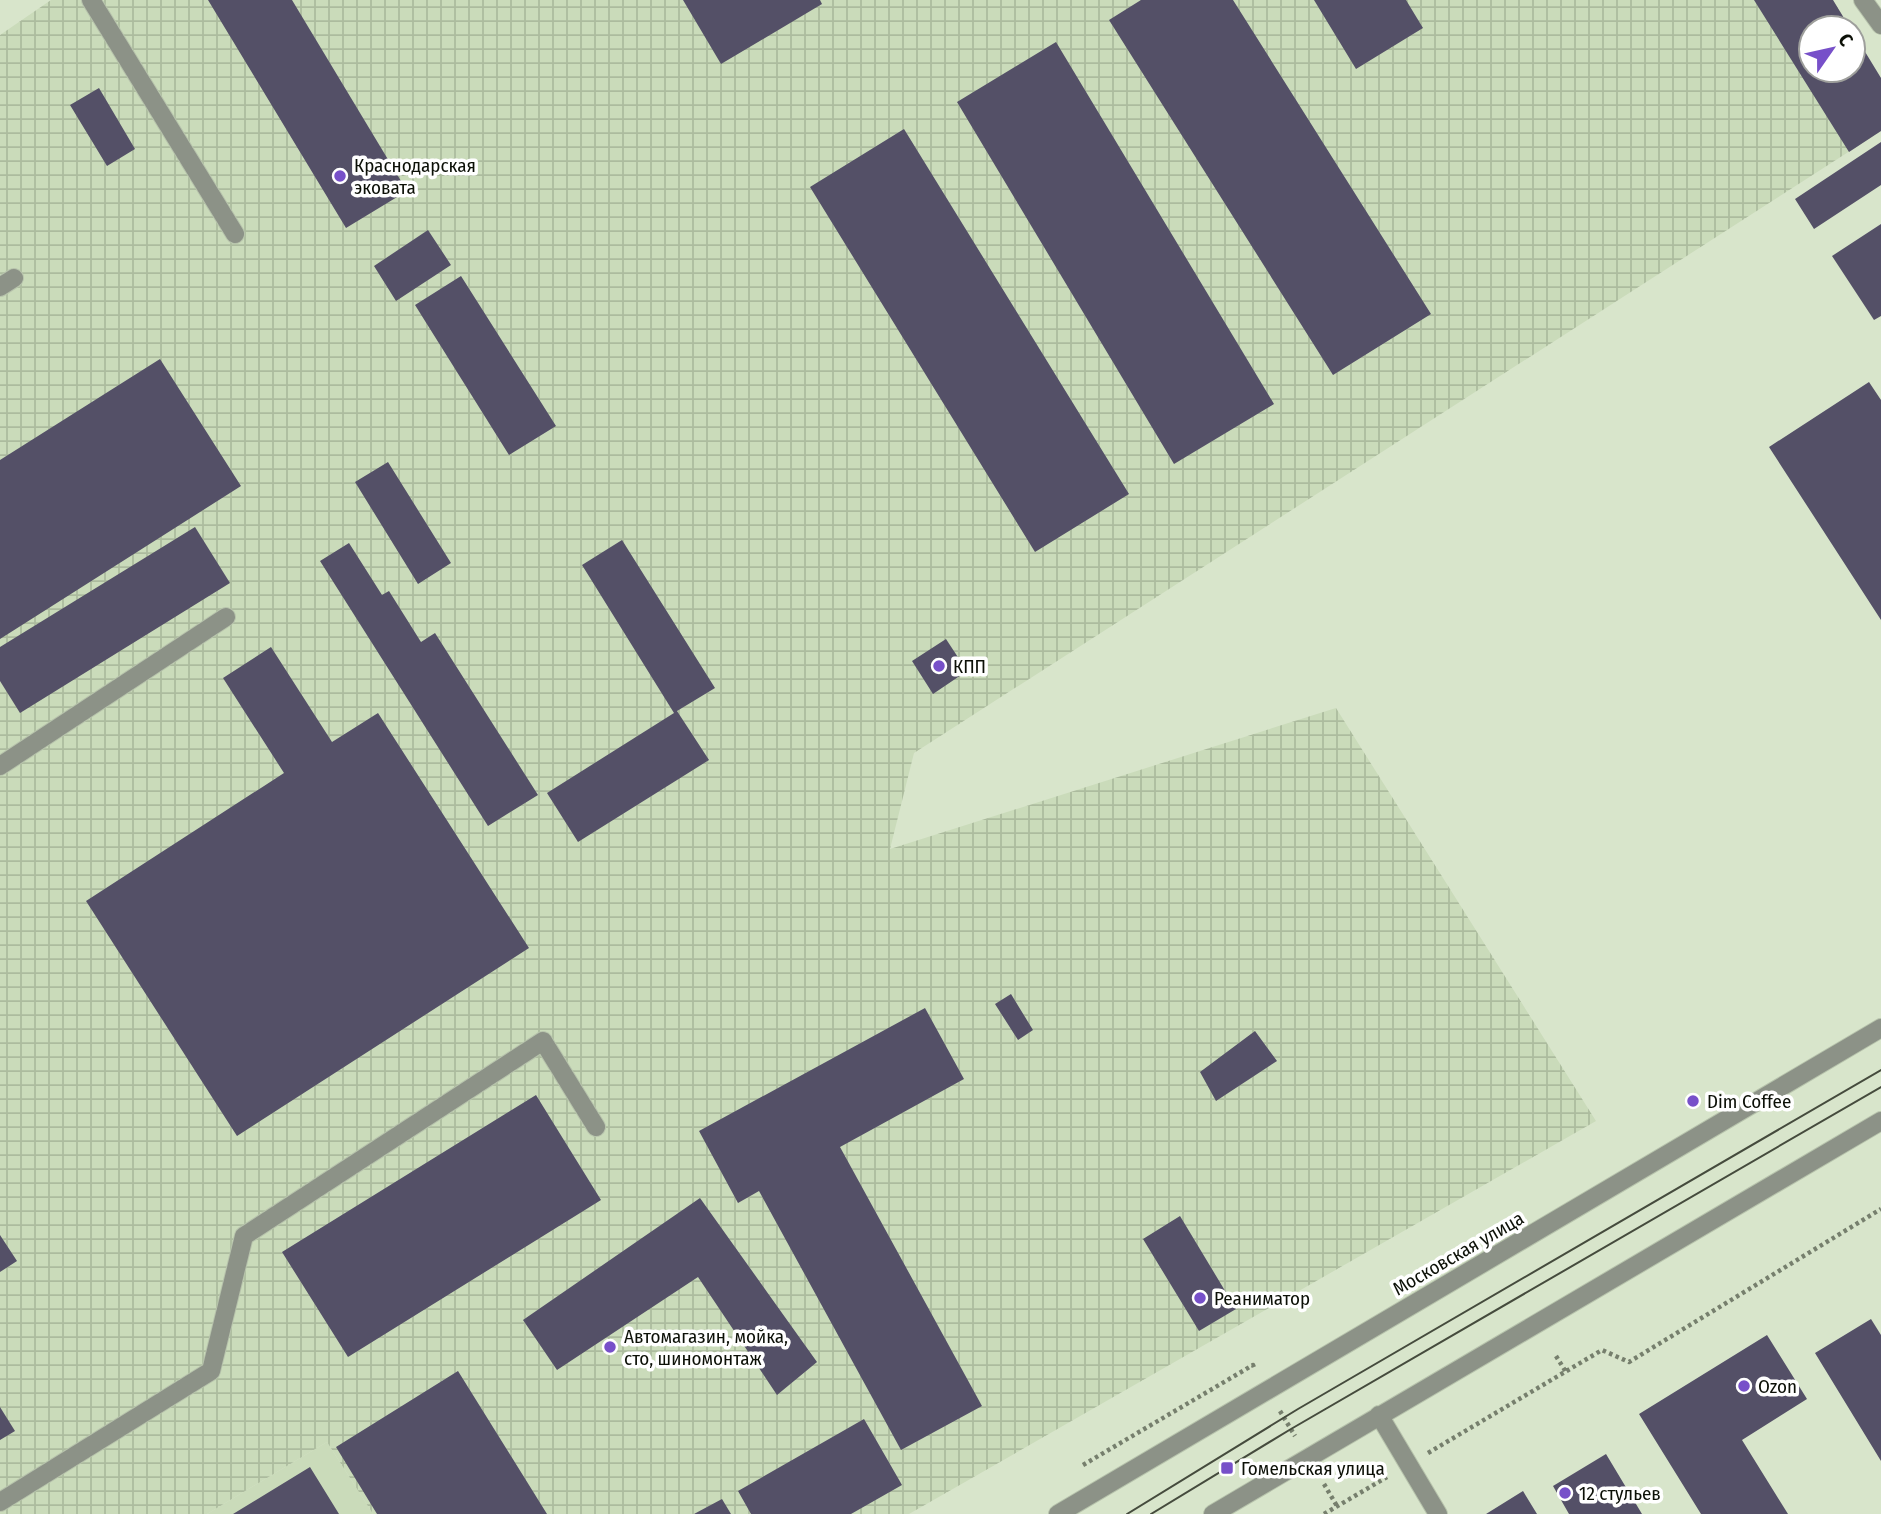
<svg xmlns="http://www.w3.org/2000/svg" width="1881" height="1514" font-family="'Fira Sans Condensed',sans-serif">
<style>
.built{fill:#cadbba}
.industrial{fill:url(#industrial-grid)}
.building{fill:#545067}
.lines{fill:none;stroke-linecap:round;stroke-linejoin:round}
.minor-casing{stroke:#b7c3ac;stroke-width:20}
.path{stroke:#767f6d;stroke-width:4.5;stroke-dasharray:3.5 3.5;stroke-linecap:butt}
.minor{stroke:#8c9287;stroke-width:18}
.tram{stroke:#454b3d;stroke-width:2}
.poi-dot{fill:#7750c9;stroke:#fff;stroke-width:2.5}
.labels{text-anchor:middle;stroke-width:7;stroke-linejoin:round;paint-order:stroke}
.poi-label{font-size:19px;fill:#0c1007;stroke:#fff;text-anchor:start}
.street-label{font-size:19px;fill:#0c1007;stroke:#fff}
</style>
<defs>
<pattern id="industrial-grid" width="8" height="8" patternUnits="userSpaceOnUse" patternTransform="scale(1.75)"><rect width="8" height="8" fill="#cadbba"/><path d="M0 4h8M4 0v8" fill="none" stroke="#acbb9e"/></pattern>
</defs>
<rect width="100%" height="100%" fill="#d8e5cb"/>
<!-- built -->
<path class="built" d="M 327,1442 L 373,1514 L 207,1514 Z"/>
<!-- industrial -->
<path class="industrial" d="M 51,0 L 1833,0 L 1850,28 L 1811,28 L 1811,70 L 1853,70 L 1881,78 L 1881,131 L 914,753 L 890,849 L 1336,708 L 1596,1121 L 909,1514 L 373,1514 L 327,1442 L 207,1514 L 0,1514 L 0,35 Z"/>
<!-- building -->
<path class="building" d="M 208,0 L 292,0 L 407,191 L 346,228 Z
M 683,0 L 820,0 L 822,4 L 721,64 Z
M 1141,0 L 1233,0 L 1431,314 L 1333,375 L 1109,20 Z
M 1314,0 L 1406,0 L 1423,28 L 1356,69 Z
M 1754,0 L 1833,0 L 1850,28 L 1811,28 L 1811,70 L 1853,70 L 1853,32 L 1881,78 L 1881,131 L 1849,152 Z
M 1056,42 L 1274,404 L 1174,464 L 957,102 Z
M 99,88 L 135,149 L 107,166 L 70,105 Z
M 904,129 L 1129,494 L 1035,552 L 810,187 Z
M 1881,142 L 1881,185 L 1814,229 L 1795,199 Z
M 1881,224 L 1881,316 L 1874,320 L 1832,256 Z
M 428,230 L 451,265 L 396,301 L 374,266 Z
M 461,276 L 556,426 L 509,455 L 415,305 Z
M 160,359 L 241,486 L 0,639 L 0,460 Z
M 1869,382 L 1881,400 L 1881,620 L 1769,447 Z
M 388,462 L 451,563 L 418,584 L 355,482 Z
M 195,527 L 230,583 L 20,713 L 0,681 L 0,647 Z
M 622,540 L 715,688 L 677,711 L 709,760 L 578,842 L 547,793 L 674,713 L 582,565 Z
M 349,543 L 382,595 L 389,591 L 421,642 L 435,633 L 538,795 L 488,826 L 320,561 Z
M 946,639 L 967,671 L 933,694 L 912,661 Z
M 271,647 L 332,742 L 378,713 L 529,948 L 237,1136 L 86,901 L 284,773 L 223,678 Z
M 1011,994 L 1033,1030 L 1018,1040 L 995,1004 Z
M 925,1008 L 964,1079 L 840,1147 L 982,1406 L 901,1450 L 759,1191 L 738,1203 L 699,1131 Z
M 1255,1031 L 1277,1061 L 1216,1101 L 1200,1072 Z
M 536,1095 L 601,1200 L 348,1357 L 282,1252 Z
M 700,1198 L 817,1362 L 777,1395 L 698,1277 L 557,1370 L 523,1320 Z
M 1180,1216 L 1236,1309 L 1199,1331 L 1143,1239 Z
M 0,1235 L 17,1261 L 0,1272 Z
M 1871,1319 L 1881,1335 L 1881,1461 L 1815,1353 Z
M 1767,1335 L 1807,1399 L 1742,1440 L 1788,1514 L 1701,1514 L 1639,1414 Z
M 458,1371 L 547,1514 L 377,1514 L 336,1447 Z
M 0,1407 L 15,1431 L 0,1440 Z
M 864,1419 L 902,1485 L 851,1514 L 751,1514 L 738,1491 Z
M 1606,1454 L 1642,1514 L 1569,1514 L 1553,1486 Z
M 310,1467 L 339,1514 L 233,1514 Z
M 1523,1491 L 1537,1514 L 1486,1514 Z
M 722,1499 L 731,1514 L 694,1514 Z"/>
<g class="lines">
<defs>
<path id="minor" d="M 91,0 L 235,234
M 1863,0 L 1881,25
M 0,287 L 14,278
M 0,766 L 226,617
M 1379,1415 L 1438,1514
M 0,1502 L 211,1371 L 244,1236 L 543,1041 L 596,1127
M 1058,1514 L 1881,1028
M 1213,1514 L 1881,1121"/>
</defs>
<!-- minor casing -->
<use href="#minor" class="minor-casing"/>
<!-- path -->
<path class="path" d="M 1556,1356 L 1566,1372
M 1280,1411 L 1295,1436
M 1428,1453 L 1602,1350 L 1629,1362 L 1881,1209
M 1083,1465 L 1253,1365 L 1255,1370
M 1324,1484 L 1337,1506
M 1324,1514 L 1387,1477"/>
<!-- minor -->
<use href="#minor" class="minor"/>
<!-- tram -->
<path class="tram" d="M 1127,1514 L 1298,1409 L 1881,1070
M 1151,1514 L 1291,1429 L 1881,1087"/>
</g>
<!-- markers -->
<g class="poi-dot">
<circle cx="340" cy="176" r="7"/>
<circle cx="939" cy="666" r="7"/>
<circle cx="1693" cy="1101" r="7"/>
<circle cx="1200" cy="1298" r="7"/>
<circle cx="610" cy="1347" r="7"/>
<circle cx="1744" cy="1386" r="7"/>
<rect x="1220" y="1461" width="14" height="14" rx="3.5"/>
<circle cx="1565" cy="1493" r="7"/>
</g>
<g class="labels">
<!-- poi labels -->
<g class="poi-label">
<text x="354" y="172">Краснодарская<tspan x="354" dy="22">эковата</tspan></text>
<text x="953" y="673">КПП</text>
<text x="1707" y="1108">Dim Coffee</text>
<text x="1214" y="1305">Реаниматор</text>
<text x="624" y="1343">Автомагазин, мойка,<tspan x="624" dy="22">сто, шиномонтаж</tspan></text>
<text x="1758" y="1393">Ozon</text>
<text x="1241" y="1475">Гомельская улица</text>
<text x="1579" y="1500">12 стульев</text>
</g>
<!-- street labels -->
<g class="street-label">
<text transform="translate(1458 1253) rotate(-30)" y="7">Московская улица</text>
</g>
</g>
<!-- north arrow -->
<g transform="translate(1832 49) rotate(56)"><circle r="33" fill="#ffffff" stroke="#9e9f9c" stroke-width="2"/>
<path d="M0-5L12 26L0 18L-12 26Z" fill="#7750c9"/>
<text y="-10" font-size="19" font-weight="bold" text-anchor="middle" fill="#0c1007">С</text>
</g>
</svg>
